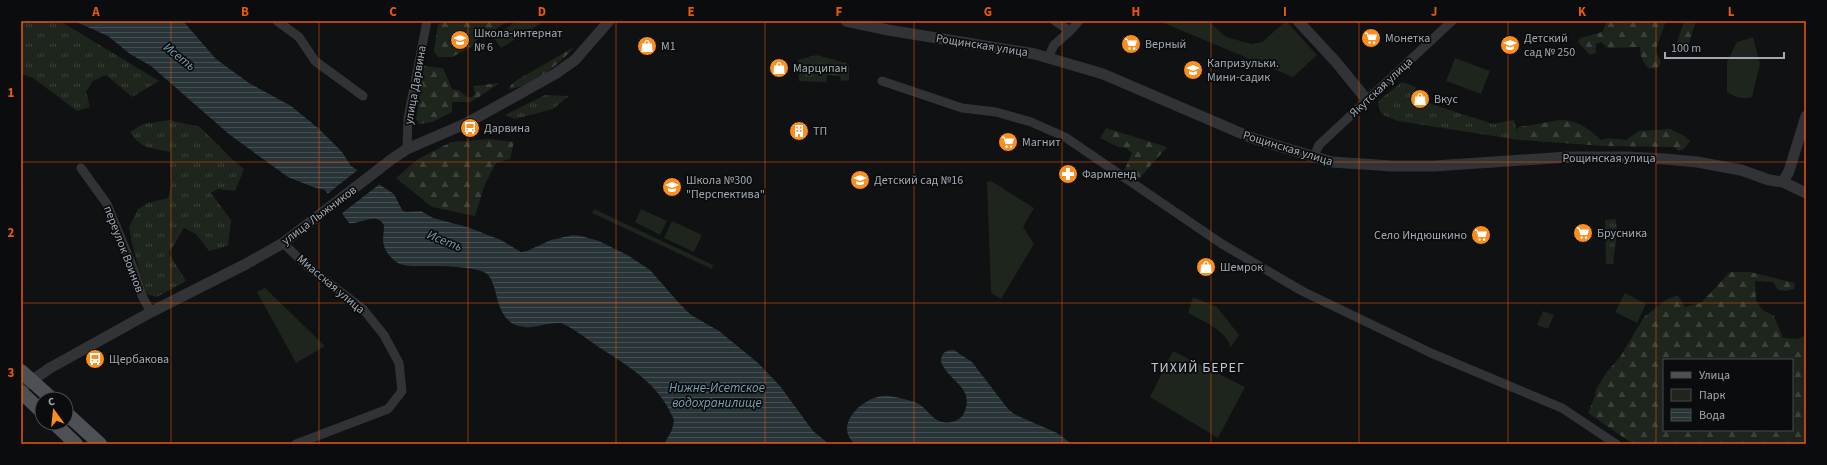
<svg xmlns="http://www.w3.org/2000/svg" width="1827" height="465" font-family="'Source Sans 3',sans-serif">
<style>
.grass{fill:url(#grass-tufts)}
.forest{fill:url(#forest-firs);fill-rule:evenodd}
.park{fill:#1d251d}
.water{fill:url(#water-rules)}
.pier{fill:#101112}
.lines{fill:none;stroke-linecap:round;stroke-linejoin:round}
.minor{stroke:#313337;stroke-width:9}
.tertiary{stroke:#313337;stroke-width:11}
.primary{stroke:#4d5156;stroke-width:14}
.grid{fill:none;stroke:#e8590c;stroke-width:1;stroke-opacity:0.55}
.labels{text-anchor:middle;stroke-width:3.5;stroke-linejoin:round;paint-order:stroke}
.poi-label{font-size:12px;fill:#a1aab4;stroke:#0b0c0d;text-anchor:start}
.street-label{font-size:12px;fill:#a1aab4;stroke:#0b0c0d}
.water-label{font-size:13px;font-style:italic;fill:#759fb1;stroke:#0b0c0d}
.quarter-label{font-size:14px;letter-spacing:1px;fill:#c2c8d0;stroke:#0b0c0d}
.neatline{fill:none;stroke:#e8590c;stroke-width:1.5}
.grid-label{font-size:13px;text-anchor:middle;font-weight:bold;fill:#e8590c}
</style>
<defs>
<pattern id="grass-tufts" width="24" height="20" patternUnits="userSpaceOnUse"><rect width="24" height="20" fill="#1d251d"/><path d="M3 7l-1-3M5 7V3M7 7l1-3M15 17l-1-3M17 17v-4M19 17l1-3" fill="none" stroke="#3b423b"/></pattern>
<pattern id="forest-firs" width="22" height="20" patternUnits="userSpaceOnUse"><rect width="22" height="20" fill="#1d251d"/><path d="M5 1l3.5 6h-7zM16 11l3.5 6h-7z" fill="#3b423b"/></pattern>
<pattern id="water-rules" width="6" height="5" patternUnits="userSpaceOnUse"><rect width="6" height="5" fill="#283438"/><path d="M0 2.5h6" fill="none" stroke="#444f52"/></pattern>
</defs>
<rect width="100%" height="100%" fill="#101112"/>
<!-- grass -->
<path class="grass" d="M 21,21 L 60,21 L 159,81 L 132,97 L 106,75 L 93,81 L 86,92 L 90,107 L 77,111 L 33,78 L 21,74 Z
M 816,55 L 846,63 L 849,66 L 849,80 L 841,81 L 840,76 L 827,75 L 826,82 L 799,81 L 798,60 Z
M 1402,82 L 1416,87 L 1413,98 L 1493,124 L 1514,120 L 1519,140 L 1398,121 L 1383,115 L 1379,109 L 1378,101 Z
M 545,95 L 569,96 L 553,109 L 515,119 L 505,115 Z
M 169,120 L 200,127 L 231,158 L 244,169 L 235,191 L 218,189 L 211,193 L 231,220 L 228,246 L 209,251 L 196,234 L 184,228 L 169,253 L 186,281 L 157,297 L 146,294 L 132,244 L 129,227 L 138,209 L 148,203 L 168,198 L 171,186 L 170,152 C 152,148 140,149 130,132 L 143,124 Z
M 1616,219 L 1617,232 L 1613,264 L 1606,264 L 1605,220 Z"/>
<!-- forest -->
<path class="forest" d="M 451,21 L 509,21 L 477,40 L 472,47 L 452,57 L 438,57 L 434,51 L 438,24 Z
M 1607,21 L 1666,21 L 1655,51 L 1661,62 L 1657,69 L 1648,68 C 1642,61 1640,56 1640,47 L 1608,48 L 1601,42 L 1596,44 L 1596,53 L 1590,55 L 1578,42 L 1580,38 L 1602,32 Z
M 1684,21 L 1696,21 L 1688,46 L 1677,42 Z
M 574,47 C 563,62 529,88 509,89 L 511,85 L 517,80 Z
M 424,66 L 443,68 L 452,89 L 460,91 L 467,97 L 472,97 L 475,93 L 473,86 L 500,83 L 471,102 L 452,102 L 452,112 L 433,122 L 419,124 L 416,119 Z
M 1560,120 C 1578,120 1588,128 1601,140 L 1608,138 L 1626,140 L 1639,131 L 1670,129 L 1683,135 L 1690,141 L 1684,149 L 1679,151 L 1674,147 L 1604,146 L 1519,140 L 1517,129 L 1519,127 Z
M 1106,128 L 1167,147 L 1138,180 L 1124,171 L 1132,153 L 1126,148 L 1118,147 L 1100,138 Z
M 488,139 L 514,142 L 510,159 L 496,163 L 485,184 L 475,216 L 432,207 L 396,178 L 418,159 L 451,142 Z
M 1730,272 L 1750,272 L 1795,283 L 1794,289 L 1786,291 L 1778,290 L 1773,282 L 1755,281 L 1756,301 L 1763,310 L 1774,316 L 1783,338 L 1797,339 L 1806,335 L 1806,444 L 1633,444 L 1588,413 L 1595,396 L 1596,389 L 1606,373 L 1620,357 L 1644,317 L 1666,300 L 1678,295 L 1685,307 L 1701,303 ZM 1664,360 L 1792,360 L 1792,430 L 1664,430 Z"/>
<!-- park -->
<path class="park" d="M 516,21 L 538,21 L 540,24 L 501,48 L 493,37 Z
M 1159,21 L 1208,21 L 1226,37 L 1252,44 L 1262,42 L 1286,21 L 1317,55 L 1293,77 Z
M 1753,37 L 1760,64 L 1752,97 C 1744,100 1734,97 1727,92 L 1727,62 L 1737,42 Z
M 1455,58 L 1490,71 L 1481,94 L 1446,81 Z
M 991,181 L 1034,208 L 1023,227 L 1034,244 L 1001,299 L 991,293 L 987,182 Z
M 594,209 L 713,265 L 712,269 L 592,213 Z
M 641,209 L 667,221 L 660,235 L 635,222 Z
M 672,221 L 702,235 L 694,252 L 664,238 Z
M 265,288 L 325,346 L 296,363 L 257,292 Z
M 1625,293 L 1646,304 L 1637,323 L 1615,312 Z
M 1193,297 L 1217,307 L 1239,335 L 1231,347 C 1225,330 1203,321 1188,313 Z
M 1543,311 L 1554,315 L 1548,329 L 1537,325 Z
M 1173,351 L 1245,387 L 1218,438 L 1150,397 Z"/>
<!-- water -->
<path class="water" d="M 74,21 L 183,21 L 216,59 L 249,83 L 291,106 L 318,128 L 342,152 L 351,166 L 394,194 L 402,210 L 406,212 L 421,211 L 433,218 L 467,227 L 501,240 L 521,252 L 527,251 L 551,240 L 573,235 L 581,236 L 599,241 L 629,256 L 650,270 L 679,303 L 691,315 L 719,331 L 758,363 L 780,386 L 813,431 L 829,444 L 664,444 L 672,430 L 674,420 C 660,385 630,367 600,348 C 587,339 575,329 561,323 C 546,322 533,330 519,326 C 492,319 500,279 484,272 C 468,266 441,266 424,266 C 415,266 408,267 400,264 C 393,261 386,253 384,246 C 382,240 384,232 384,225 C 376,211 360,225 349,223 L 325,190 L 313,187 L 288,177 L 230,135 L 151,66 L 130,54 L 108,36 Z
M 954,350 L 972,362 L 1008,409 L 1014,414 L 1057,433 L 1072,444 L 855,444 C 831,424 867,392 890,396 C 899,398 911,400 919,404 C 926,408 931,417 937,420 C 946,425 960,422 964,413 C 975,387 950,383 941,362 C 941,353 945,350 954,350 Z"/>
<!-- pier -->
<path class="pier" d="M 359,169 L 381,183 L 341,214 L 326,195 Z"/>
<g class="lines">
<!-- minor -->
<path class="minor" d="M 277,21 L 299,37 L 315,61 L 363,96
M 1055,21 L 1070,31
M 1048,58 L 1054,45 L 1070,31 L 1079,21
M 882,81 L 962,108 L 996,112 L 1031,122 L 1065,137 L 1222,244 L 1302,291 L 1431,353 L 1562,408 L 1616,444
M 407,149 L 408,118 L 427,21
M 1314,156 L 1319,145 L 1452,21
M 81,168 L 107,204 L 134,270 L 142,296 L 151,312
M 283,243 L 307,266 L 363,309 L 384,335 L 399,363 L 402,391 L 388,409 L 296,444"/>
<!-- tertiary -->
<path class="tertiary" d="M 846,21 L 888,30 L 1035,54 L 1103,74 L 1252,138 L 1332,162 L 1392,166 L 1434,166 L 1568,157 L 1626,157 L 1665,159 L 1697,162 L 1741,170 L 1769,180 L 1783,182 L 1806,193
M 1298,21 L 1336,62 L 1367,100
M 1783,182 L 1789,171 L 1806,116
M 21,388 L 50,368 L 151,312 L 246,264 L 283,243 L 392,159 L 407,149 L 467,123 L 555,74 L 575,60 L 609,21"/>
<!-- primary -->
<path class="primary" d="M 21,371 L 52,399
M 21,392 L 42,412
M 66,413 L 100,444
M 54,423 L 76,444"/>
</g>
<!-- grid -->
<path class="grid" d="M 171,21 L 171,444M 319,21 L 319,444M 468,21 L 468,444M 616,21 L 616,444M 765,21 L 765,444M 914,21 L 914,444M 1062,21 L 1062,444M 1211,21 L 1211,444M 1359,21 L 1359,444M 1508,21 L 1508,444M 1656,21 L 1656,444M 21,162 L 1806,162M 21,303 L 1806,303"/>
<!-- icons -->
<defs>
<symbol id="supermarket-disc" viewBox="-11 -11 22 22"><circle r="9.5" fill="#fb8e1f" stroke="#0b0c0d"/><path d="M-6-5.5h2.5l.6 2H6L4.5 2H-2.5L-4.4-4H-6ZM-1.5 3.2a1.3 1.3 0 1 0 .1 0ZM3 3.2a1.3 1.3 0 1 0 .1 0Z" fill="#fff"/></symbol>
<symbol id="school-disc" viewBox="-11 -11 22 22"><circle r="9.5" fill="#fb8e1f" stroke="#0b0c0d"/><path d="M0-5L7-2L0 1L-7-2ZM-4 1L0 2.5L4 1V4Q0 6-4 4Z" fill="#fff"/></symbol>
<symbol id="shop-disc" viewBox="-11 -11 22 22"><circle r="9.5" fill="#fb8e1f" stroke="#0b0c0d"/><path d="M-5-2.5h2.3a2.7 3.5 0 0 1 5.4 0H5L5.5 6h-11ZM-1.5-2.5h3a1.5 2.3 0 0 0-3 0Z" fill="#fff"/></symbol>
<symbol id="bus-disc" viewBox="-11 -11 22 22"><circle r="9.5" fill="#fb8e1f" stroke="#0b0c0d"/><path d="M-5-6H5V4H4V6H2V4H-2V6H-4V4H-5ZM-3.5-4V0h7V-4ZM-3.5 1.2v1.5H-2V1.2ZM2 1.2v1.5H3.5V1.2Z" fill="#fff"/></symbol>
<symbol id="building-disc" viewBox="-11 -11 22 22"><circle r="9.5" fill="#fb8e1f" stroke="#0b0c0d"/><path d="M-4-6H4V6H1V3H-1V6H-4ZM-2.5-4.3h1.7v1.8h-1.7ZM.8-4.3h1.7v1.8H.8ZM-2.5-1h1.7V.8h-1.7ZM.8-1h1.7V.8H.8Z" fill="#fff"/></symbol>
<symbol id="pharmacy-disc" viewBox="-11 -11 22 22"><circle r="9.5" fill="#fb8e1f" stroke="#0b0c0d"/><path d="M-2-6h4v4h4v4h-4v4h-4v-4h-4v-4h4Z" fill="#fff"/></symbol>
</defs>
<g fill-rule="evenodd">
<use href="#supermarket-disc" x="1360" y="27" width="22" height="22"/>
<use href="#school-disc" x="449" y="29" width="22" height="22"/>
<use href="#supermarket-disc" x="1120" y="33" width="22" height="22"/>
<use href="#school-disc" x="1499" y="34" width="22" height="22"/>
<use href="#shop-disc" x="636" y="35" width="22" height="22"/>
<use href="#shop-disc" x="768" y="57" width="22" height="22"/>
<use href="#school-disc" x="1182" y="59" width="22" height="22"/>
<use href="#shop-disc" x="1409" y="88" width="22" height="22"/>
<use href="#bus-disc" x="459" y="117" width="22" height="22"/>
<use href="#building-disc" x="788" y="120" width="22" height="22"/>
<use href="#supermarket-disc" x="997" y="131" width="22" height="22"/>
<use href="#pharmacy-disc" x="1057" y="163" width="22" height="22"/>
<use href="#school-disc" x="849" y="169" width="22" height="22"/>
<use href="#school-disc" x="661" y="176" width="22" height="22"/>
<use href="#supermarket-disc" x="1572" y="222" width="22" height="22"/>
<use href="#supermarket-disc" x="1470" y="224" width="22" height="22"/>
<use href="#shop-disc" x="1195" y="256" width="22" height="22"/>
<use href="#bus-disc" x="84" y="348" width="22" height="22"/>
</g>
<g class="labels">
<!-- poi labels -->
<g class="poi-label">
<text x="474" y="37">Школа-интернат<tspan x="474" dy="14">№ 6</tspan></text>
<text x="1385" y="42">Монетка</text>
<text x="1524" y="42">Детский<tspan x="1524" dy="14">сад № 250</tspan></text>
<text x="1145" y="48">Верный</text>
<text x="661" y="50">M1</text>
<text x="1207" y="67">Капризульки.<tspan x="1207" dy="14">Мини-садик</tspan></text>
<text x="793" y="72">Марципан</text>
<text x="1434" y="103">Вкус</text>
<text x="484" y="132">Дарвина</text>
<text x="813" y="135">ТП</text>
<text x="1022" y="146">Магнит</text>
<text x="1082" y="178">Фармленд</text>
<text x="686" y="184">Школа №300<tspan x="686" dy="14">"Перспектива"</tspan></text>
<text x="874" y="184">Детский сад №16</text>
<text x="1597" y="237">Брусника</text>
<text x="1467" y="239" text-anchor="end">Село Индюшкино</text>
<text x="1220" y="271">Шемрок</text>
<text x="109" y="363">Щербакова</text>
</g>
<!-- street labels -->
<g class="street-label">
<text transform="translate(982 45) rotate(9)" y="4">Рощинская улица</text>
<text transform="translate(415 85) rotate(-80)" y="4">улица Дарвина</text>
<text transform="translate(1381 87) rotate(-43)" y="4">Якутская улица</text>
<text transform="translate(1288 148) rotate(17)" y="4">Рощинская улица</text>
<text x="1609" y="162">Рощинская улица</text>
<text transform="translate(319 215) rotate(-37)" y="4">улица Лыжников</text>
<text transform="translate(124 249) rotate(69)" y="4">переулок Воинов</text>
<text transform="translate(331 284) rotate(40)" y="4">Миасская улица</text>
</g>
<!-- water labels -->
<g class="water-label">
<text transform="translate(180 56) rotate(38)" y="5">Исеть</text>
<text transform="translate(445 240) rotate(22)" y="5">Исеть</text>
<text x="717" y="392">Нижне-Исетское<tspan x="717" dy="15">водохранилище</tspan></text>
</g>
<!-- quarter labels -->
<g class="quarter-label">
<text x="1198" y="372">ТИХИЙ БЕРЕГ</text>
</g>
</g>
<!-- border -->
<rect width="1827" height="465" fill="none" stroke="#0b0c0d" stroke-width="44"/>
<!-- legend -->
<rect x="1663" y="359" width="130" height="72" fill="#0b0c0d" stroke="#474b50"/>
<rect x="1671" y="372" width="20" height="6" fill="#4d5156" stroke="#474b50"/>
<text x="1699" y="379" font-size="12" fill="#a1aab4">Улица</text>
<rect x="1671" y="389" width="20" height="12" fill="#1d251d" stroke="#474b50"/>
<text x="1699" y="399" font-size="12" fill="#a1aab4">Парк</text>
<rect x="1671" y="409" width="20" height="12" fill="url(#water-rules)" stroke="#474b50"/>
<text x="1699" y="419" font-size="12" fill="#a1aab4">Вода</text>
<!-- north arrow -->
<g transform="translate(54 411) rotate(345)"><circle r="19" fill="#0b0c0d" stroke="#474b50"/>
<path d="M0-3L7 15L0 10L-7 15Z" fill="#fb8e1f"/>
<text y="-6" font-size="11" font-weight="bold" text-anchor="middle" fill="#a1aab4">С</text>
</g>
<!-- scale -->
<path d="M1665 52v6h119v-6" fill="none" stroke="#a1aab4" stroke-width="2"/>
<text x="1671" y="52" font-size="12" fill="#a1aab4" stroke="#0b0c0d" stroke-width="3" paint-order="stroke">100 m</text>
<rect x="22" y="22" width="1783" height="421" class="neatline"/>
<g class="grid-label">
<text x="96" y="16">A</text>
<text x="245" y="16">B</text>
<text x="393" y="16">C</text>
<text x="542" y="16">D</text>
<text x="691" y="16">E</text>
<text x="839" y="16">F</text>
<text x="988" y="16">G</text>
<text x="1136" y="16">H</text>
<text x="1285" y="16">I</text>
<text x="1434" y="16">J</text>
<text x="1582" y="16">K</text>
<text x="1731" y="16">L</text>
<text x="11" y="97">1</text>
<text x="11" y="237">2</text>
<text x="11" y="377">3</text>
</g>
</svg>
